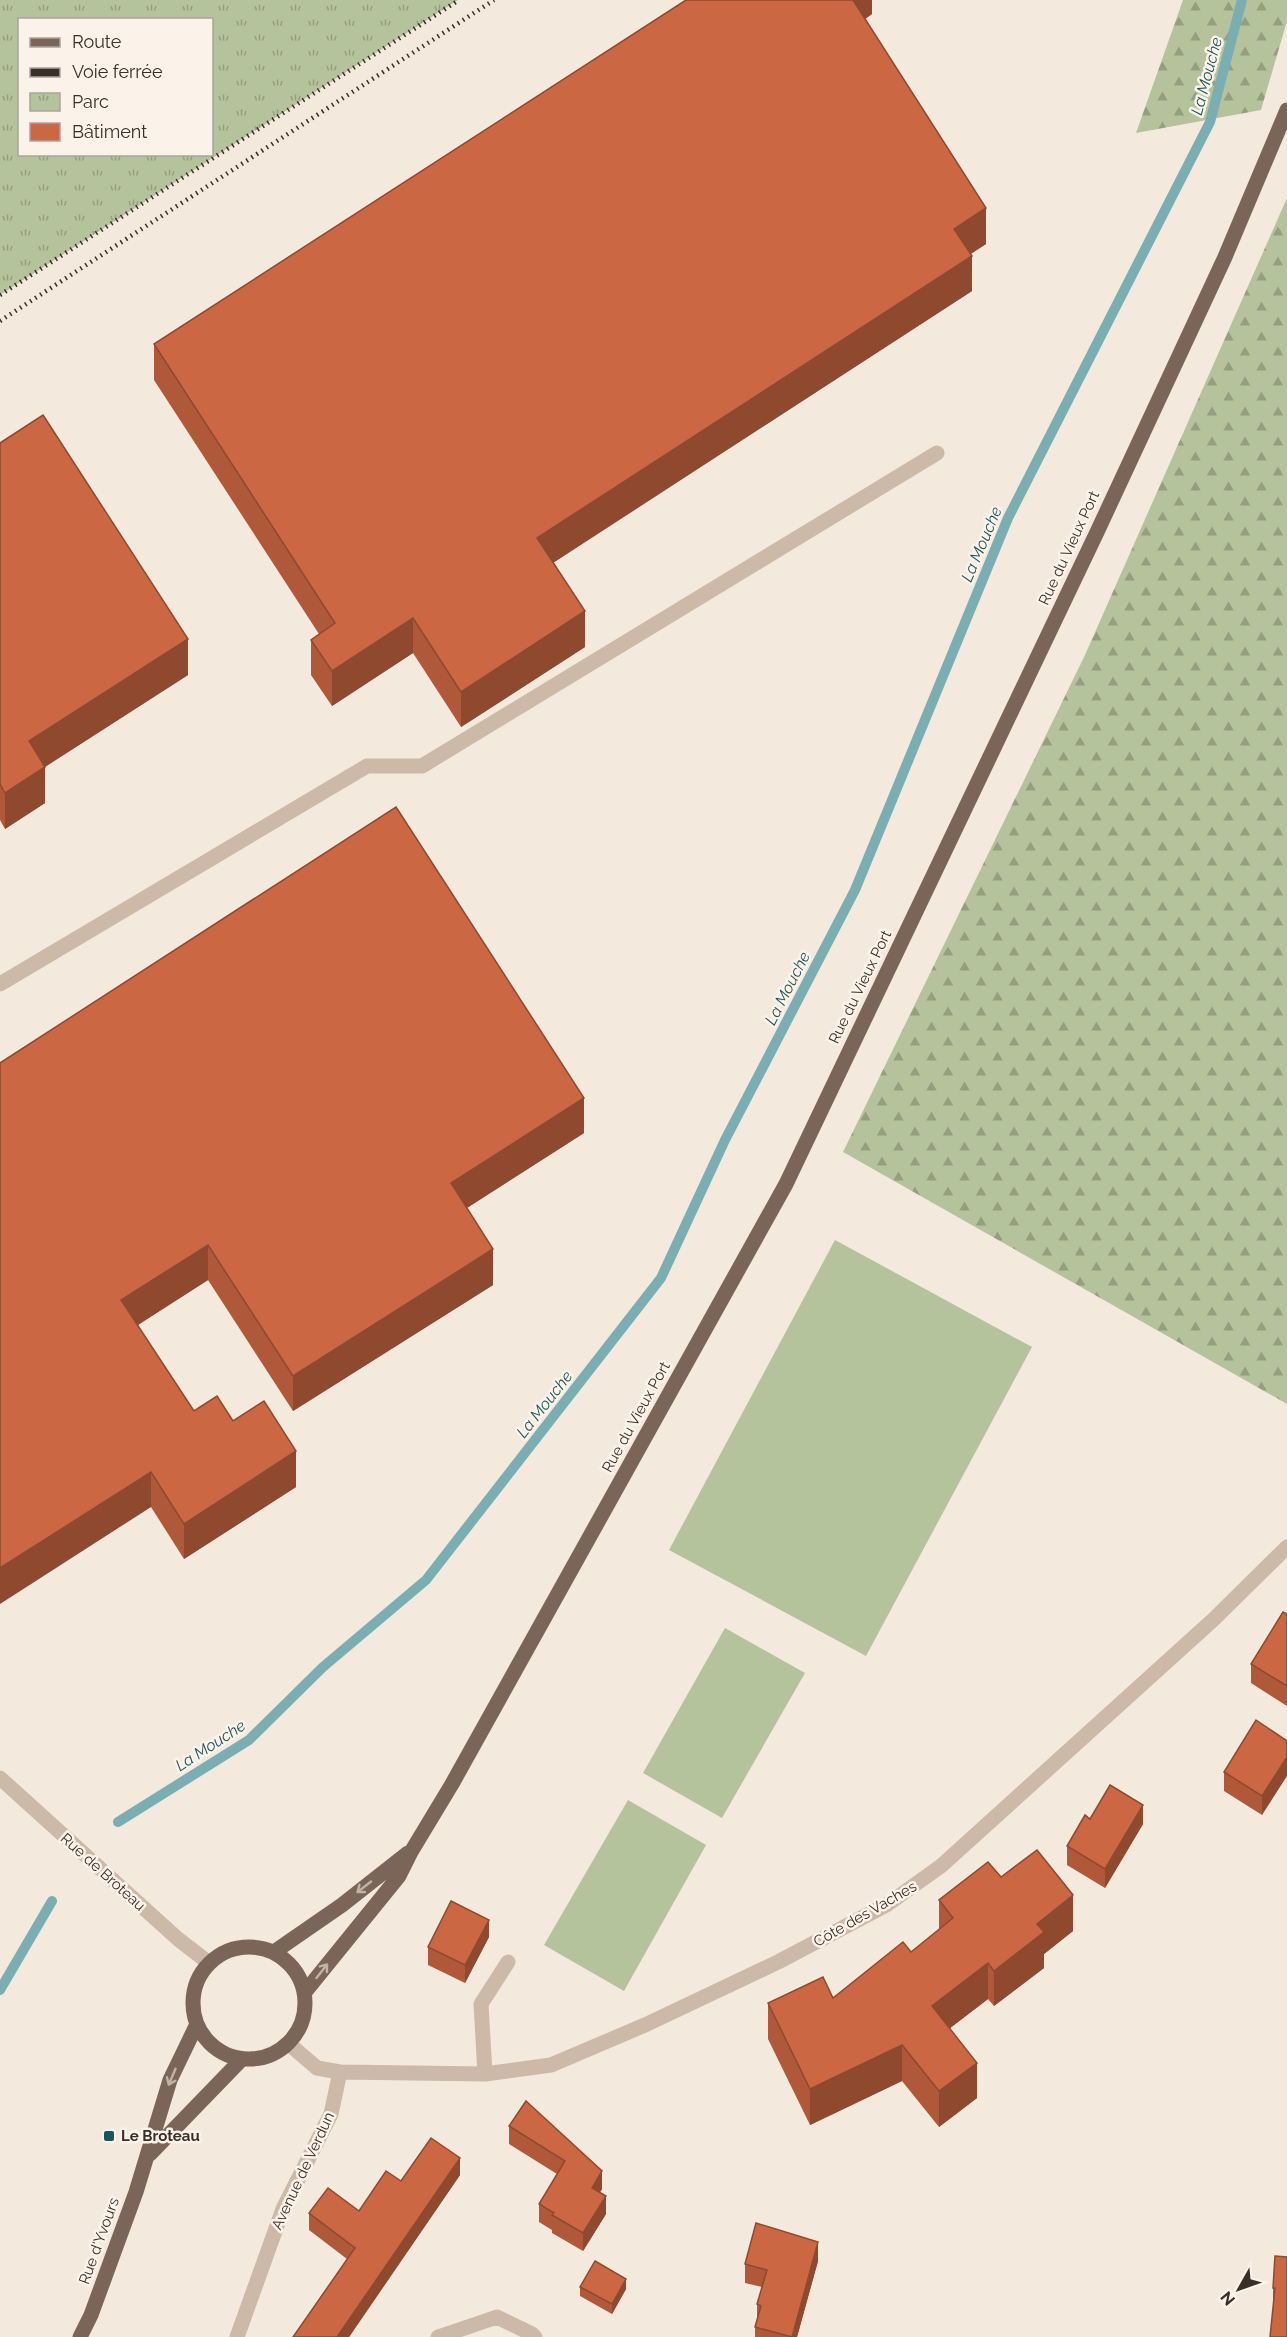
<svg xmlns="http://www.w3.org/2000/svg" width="1287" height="2337" font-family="Raleway,sans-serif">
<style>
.grass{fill:#b5c39c}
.forest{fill:url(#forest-firs)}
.park{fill:url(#park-tufts);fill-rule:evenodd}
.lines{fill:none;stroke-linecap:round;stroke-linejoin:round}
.stream{stroke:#7aaeb2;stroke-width:10}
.minor{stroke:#ccb9a8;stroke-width:15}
.major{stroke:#7b6559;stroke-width:15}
.rail{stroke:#392e28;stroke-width:4.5;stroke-dasharray:1.5 4.5;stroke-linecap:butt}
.wall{fill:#af593a}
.shaded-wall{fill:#8e492f}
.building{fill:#cb6843;stroke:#8e492f;stroke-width:1.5}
.oneway{stroke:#c1b3a8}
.poi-dot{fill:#1c565c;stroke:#fbf3e9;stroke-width:2}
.labels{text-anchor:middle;stroke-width:5;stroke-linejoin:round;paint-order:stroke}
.street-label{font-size:15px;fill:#392e28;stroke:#fbf3e9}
.poi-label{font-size:15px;font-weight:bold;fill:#392e28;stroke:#fbf3e9;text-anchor:start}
.water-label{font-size:16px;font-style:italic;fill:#1c565c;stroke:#fbf3e9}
</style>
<defs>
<pattern id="forest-firs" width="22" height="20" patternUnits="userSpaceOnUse" patternTransform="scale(1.5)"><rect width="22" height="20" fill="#b5c39c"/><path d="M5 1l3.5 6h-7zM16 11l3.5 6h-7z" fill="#949f7f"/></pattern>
<pattern id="park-tufts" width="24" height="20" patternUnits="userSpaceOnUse" patternTransform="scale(1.5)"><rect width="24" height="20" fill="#b5c39c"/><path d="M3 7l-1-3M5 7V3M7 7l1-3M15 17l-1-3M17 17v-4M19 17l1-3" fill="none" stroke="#949f7f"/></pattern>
</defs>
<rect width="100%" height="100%" fill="#f3e9dd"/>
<!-- grass -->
<path class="grass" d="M 835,1240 L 1032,1347 L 866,1656 L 669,1550 Z
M 725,1628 L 805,1673 L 722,1818 L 643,1773 Z
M 628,1800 L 706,1845 L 624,1991 L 544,1945 Z"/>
<!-- forest -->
<path class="forest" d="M 1183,0 L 1287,0 L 1287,21 L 1261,110 L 1136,133 Z
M 1287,198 L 1287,1404 L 843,1152 L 1085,655 Z"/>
<!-- park -->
<path class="park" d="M 0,0 L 458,0 L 0,295 ZM 20,20 L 212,20 L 212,154 L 20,154 Z"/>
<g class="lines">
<!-- stream -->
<path class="stream" d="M 118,1822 L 249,1740 L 323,1667 L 426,1580 L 661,1278 L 725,1140 L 855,890 L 1008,518 L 1210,122 L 1242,0
M 0,1990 L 52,1901"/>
<!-- minor -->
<path class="minor" d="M 0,984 L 367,766 L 422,766 L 937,453
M 0,1778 L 178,1939 L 209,1963
M 289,2044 L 317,2068 L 340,2072 L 485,2074 L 551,2065 L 645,2025 L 778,1962 L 888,1904 L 941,1866 L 1214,1619 L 1287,1547
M 485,2074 L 481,2004 L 508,1962
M 237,2337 L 283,2209 L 331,2114 L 340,2072
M 438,2337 L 497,2317 L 532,2334 L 535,2337"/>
<!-- major -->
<path class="major" d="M193 2003a56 56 0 1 1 112 0a56 56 0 1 1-112 0Z
M 274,1952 L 342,1905 L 408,1853
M 305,1992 L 399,1876 L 411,1852 L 452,1784 L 786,1184 L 1098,530 L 1225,257 L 1287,110
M 150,2154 L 242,2059
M 80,2337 L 91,2315 L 136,2192 L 170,2080 L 197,2024"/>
<!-- rail -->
<path class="rail" d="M 0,295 L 459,0
M 0,321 L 494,0"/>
</g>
<!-- wall -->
<path class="wall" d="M 872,0 L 872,14 L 865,19 L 986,244 L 971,254 L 972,291 L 553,563 L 585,647 L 461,727 L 413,653 L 332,706 L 311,675 L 311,640 L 319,634 L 154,380 L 154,344 Z
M 0,443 L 188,675 L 45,767 L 45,803 L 5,829 L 0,820 Z
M 0,1063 L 584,1133 L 467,1208 L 493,1285 L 293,1411 L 208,1280 L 137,1325 L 194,1411 L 233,1421 L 296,1487 L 184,1559 L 151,1507 Z
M 1287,1614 L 1287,1706 L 1251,1683 L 1251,1664 Z
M 1287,1741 L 1262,1815 L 1224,1791 L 1224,1772 Z
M 1090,1819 L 1143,1824 L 1105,1888 L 1067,1865 L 1067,1846 Z
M 1001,1877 L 1073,1931 L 1044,1954 L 1044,1968 L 994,2006 L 988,1999 L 950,2028 L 977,2098 L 939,2127 L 902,2081 L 810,2125 L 768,2039 L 768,2003 L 833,1998 L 911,1952 L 939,1930 L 939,1900 Z
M 489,1937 L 465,1983 L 428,1965 L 428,1947 Z
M 526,2101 L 602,2189 L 599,2192 L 606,2214 L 583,2251 L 552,2233 L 552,2230 L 539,2222 L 539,2204 L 557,2174 L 509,2144 L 509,2126 Z
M 460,2175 L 349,2337 L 293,2337 L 347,2259 L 309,2230 L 309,2213 L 359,2211 L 401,2181 Z
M 1287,2257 L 1273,2308 L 1273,2288 Z
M 818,2261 L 797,2337 L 755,2337 L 755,2327 L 757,2320 L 757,2304 L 762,2287 L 745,2283 L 745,2264 Z
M 580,2287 L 626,2289 L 612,2314 L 580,2296 Z"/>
<!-- shaded-wall -->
<path class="shaded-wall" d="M 849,0 L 872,0 L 872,14 L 849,30 Z
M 986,208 L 986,244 L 954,264 L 954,229 Z
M 972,256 L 972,291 L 537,573 L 537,538 Z
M 585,611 L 585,647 L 461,727 L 461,692 Z
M 413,618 L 413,653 L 332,706 L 332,671 Z
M 188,639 L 188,675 L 29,777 L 29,741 Z
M 45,767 L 45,803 L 5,829 L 5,793 Z
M 584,1098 L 584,1133 L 451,1218 L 451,1183 Z
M 208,1245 L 208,1280 L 121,1336 L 121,1300 Z
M 493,1249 L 493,1285 L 293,1411 L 293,1376 Z
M 296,1451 L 296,1487 L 184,1559 L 184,1524 Z
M 151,1472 L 151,1507 L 0,1604 L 0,1568 Z
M 1287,1757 L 1287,1776 L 1262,1815 L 1262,1796 Z
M 1143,1805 L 1143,1824 L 1105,1888 L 1105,1869 Z
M 1073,1895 L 1073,1931 L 1044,1954 L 1044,1968 L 994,2006 L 994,1971 L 1037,1924 Z
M 489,1920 L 489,1937 L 465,1983 L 465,1965 Z
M 988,1963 L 988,1999 L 932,2042 L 932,2006 Z
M 902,2045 L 902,2081 L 810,2125 L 810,2089 Z
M 977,2063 L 977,2098 L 939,2127 L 939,2091 Z
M 460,2158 L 460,2175 L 349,2337 L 337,2337 Z
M 602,2171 L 602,2189 L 592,2206 L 592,2188 Z
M 606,2196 L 606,2214 L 583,2251 L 583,2233 Z
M 818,2242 L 818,2261 L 797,2337 L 792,2337 Z
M 626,2279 L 626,2289 L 612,2314 L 612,2304 Z"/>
<!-- building -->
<path class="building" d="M 686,0 L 853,0 L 986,208 L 954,229 L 972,256 L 537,538 L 585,611 L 461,692 L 413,618 L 332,671 L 311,640 L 335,623 L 154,344 Z
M 43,415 L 188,639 L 29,741 L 45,767 L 5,793 L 0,784 L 0,443 Z
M 396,807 L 584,1098 L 451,1183 L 493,1249 L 293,1376 L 208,1245 L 121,1300 L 194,1411 L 217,1396 L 233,1421 L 264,1401 L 296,1451 L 184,1524 L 151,1472 L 0,1568 L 0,1063 Z
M 1283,1612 L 1287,1614 L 1287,1686 L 1251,1664 Z
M 1256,1720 L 1287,1741 L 1287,1757 L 1262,1796 L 1224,1772 Z
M 1110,1785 L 1143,1805 L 1105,1869 L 1067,1846 L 1085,1815 L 1090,1819 Z
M 1037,1850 L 1073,1895 L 1037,1924 L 1044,1932 L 994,1971 L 988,1963 L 932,2006 L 977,2063 L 939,2091 L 902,2045 L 810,2089 L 768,2003 L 823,1977 L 833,1998 L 903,1942 L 911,1952 L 953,1918 L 939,1900 L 988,1862 L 1001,1877 Z
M 451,1901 L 489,1920 L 465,1965 L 428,1947 Z
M 526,2101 L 602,2171 L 592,2188 L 606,2196 L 583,2233 L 552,2215 L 554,2213 L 539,2204 L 565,2161 L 509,2126 Z
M 431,2138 L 460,2158 L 337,2337 L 293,2337 L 355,2248 L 309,2213 L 328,2188 L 359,2211 L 386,2171 L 401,2181 Z
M 756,2223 L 818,2242 L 792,2337 L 755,2327 L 761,2306 L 757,2304 L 767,2270 L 745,2264 Z
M 1275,2256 L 1287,2257 L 1287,2337 L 1270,2337 L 1275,2288 L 1273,2288 Z
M 595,2261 L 626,2279 L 612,2304 L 580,2287 Z"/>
<!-- one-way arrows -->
<defs><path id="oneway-shaft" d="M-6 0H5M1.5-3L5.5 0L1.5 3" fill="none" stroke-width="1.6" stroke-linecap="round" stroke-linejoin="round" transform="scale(1.5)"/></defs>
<g class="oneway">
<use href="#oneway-shaft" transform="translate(364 1887) rotate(142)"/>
<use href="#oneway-shaft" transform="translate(322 1971) rotate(-52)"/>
<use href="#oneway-shaft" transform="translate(172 2077) rotate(113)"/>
</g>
<!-- markers -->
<rect class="poi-dot" x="103" y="2130" width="12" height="12" rx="3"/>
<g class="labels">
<!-- street labels -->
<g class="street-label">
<text transform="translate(1069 548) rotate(-65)" y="5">Rue du Vieux Port</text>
<text transform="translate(860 987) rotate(-64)" y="5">Rue du Vieux Port</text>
<text transform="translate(636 1417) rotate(-61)" y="5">Rue du Vieux Port</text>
<text transform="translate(103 1872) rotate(42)" y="5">Rue de Broteau</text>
<text transform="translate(865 1914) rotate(-30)" y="5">Côte des Vaches</text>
<text transform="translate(303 2171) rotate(-65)" y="5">Avenue de Verdun</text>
<text transform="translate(99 2241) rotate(-70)" y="5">Rue d'Yvours</text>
</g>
<!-- poi labels -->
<g class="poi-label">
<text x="121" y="2141">Le Broteau</text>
</g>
<!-- water labels -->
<g class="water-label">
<text transform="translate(1206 76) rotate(-75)" y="6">La Mouche</text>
<text transform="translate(981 544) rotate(-67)" y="6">La Mouche</text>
<text transform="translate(787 988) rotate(-63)" y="6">La Mouche</text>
<text transform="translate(544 1404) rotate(-52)" y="6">La Mouche</text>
<text transform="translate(210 1745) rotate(-33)" y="6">La Mouche</text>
</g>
</g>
<!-- legend -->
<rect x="18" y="18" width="195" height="138" fill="#fbf3e9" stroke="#ada49c" stroke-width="1.5"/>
<rect x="30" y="38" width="30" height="9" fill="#7b6559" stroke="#ada49c" stroke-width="1.5"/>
<text x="72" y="48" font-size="18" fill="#392e28">Route</text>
<rect x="30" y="68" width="30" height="9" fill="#392e28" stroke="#ada49c" stroke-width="1.5"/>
<text x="72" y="78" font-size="18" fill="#392e28">Voie ferrée</text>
<rect x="30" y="93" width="30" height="18" fill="url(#park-tufts)" stroke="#ada49c" stroke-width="1.5"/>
<text x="72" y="108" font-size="18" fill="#392e28">Parc</text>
<rect x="30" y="123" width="30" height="18" fill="#cb6843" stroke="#ada49c" stroke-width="1.5"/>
<text x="72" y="138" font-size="18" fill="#392e28">Bâtiment</text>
<!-- north arrow -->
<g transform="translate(1239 2289) rotate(230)" stroke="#fbf3e9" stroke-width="4.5" paint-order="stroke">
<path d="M0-4.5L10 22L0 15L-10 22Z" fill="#392e28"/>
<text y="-9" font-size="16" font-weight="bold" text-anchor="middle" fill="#392e28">N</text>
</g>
</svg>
